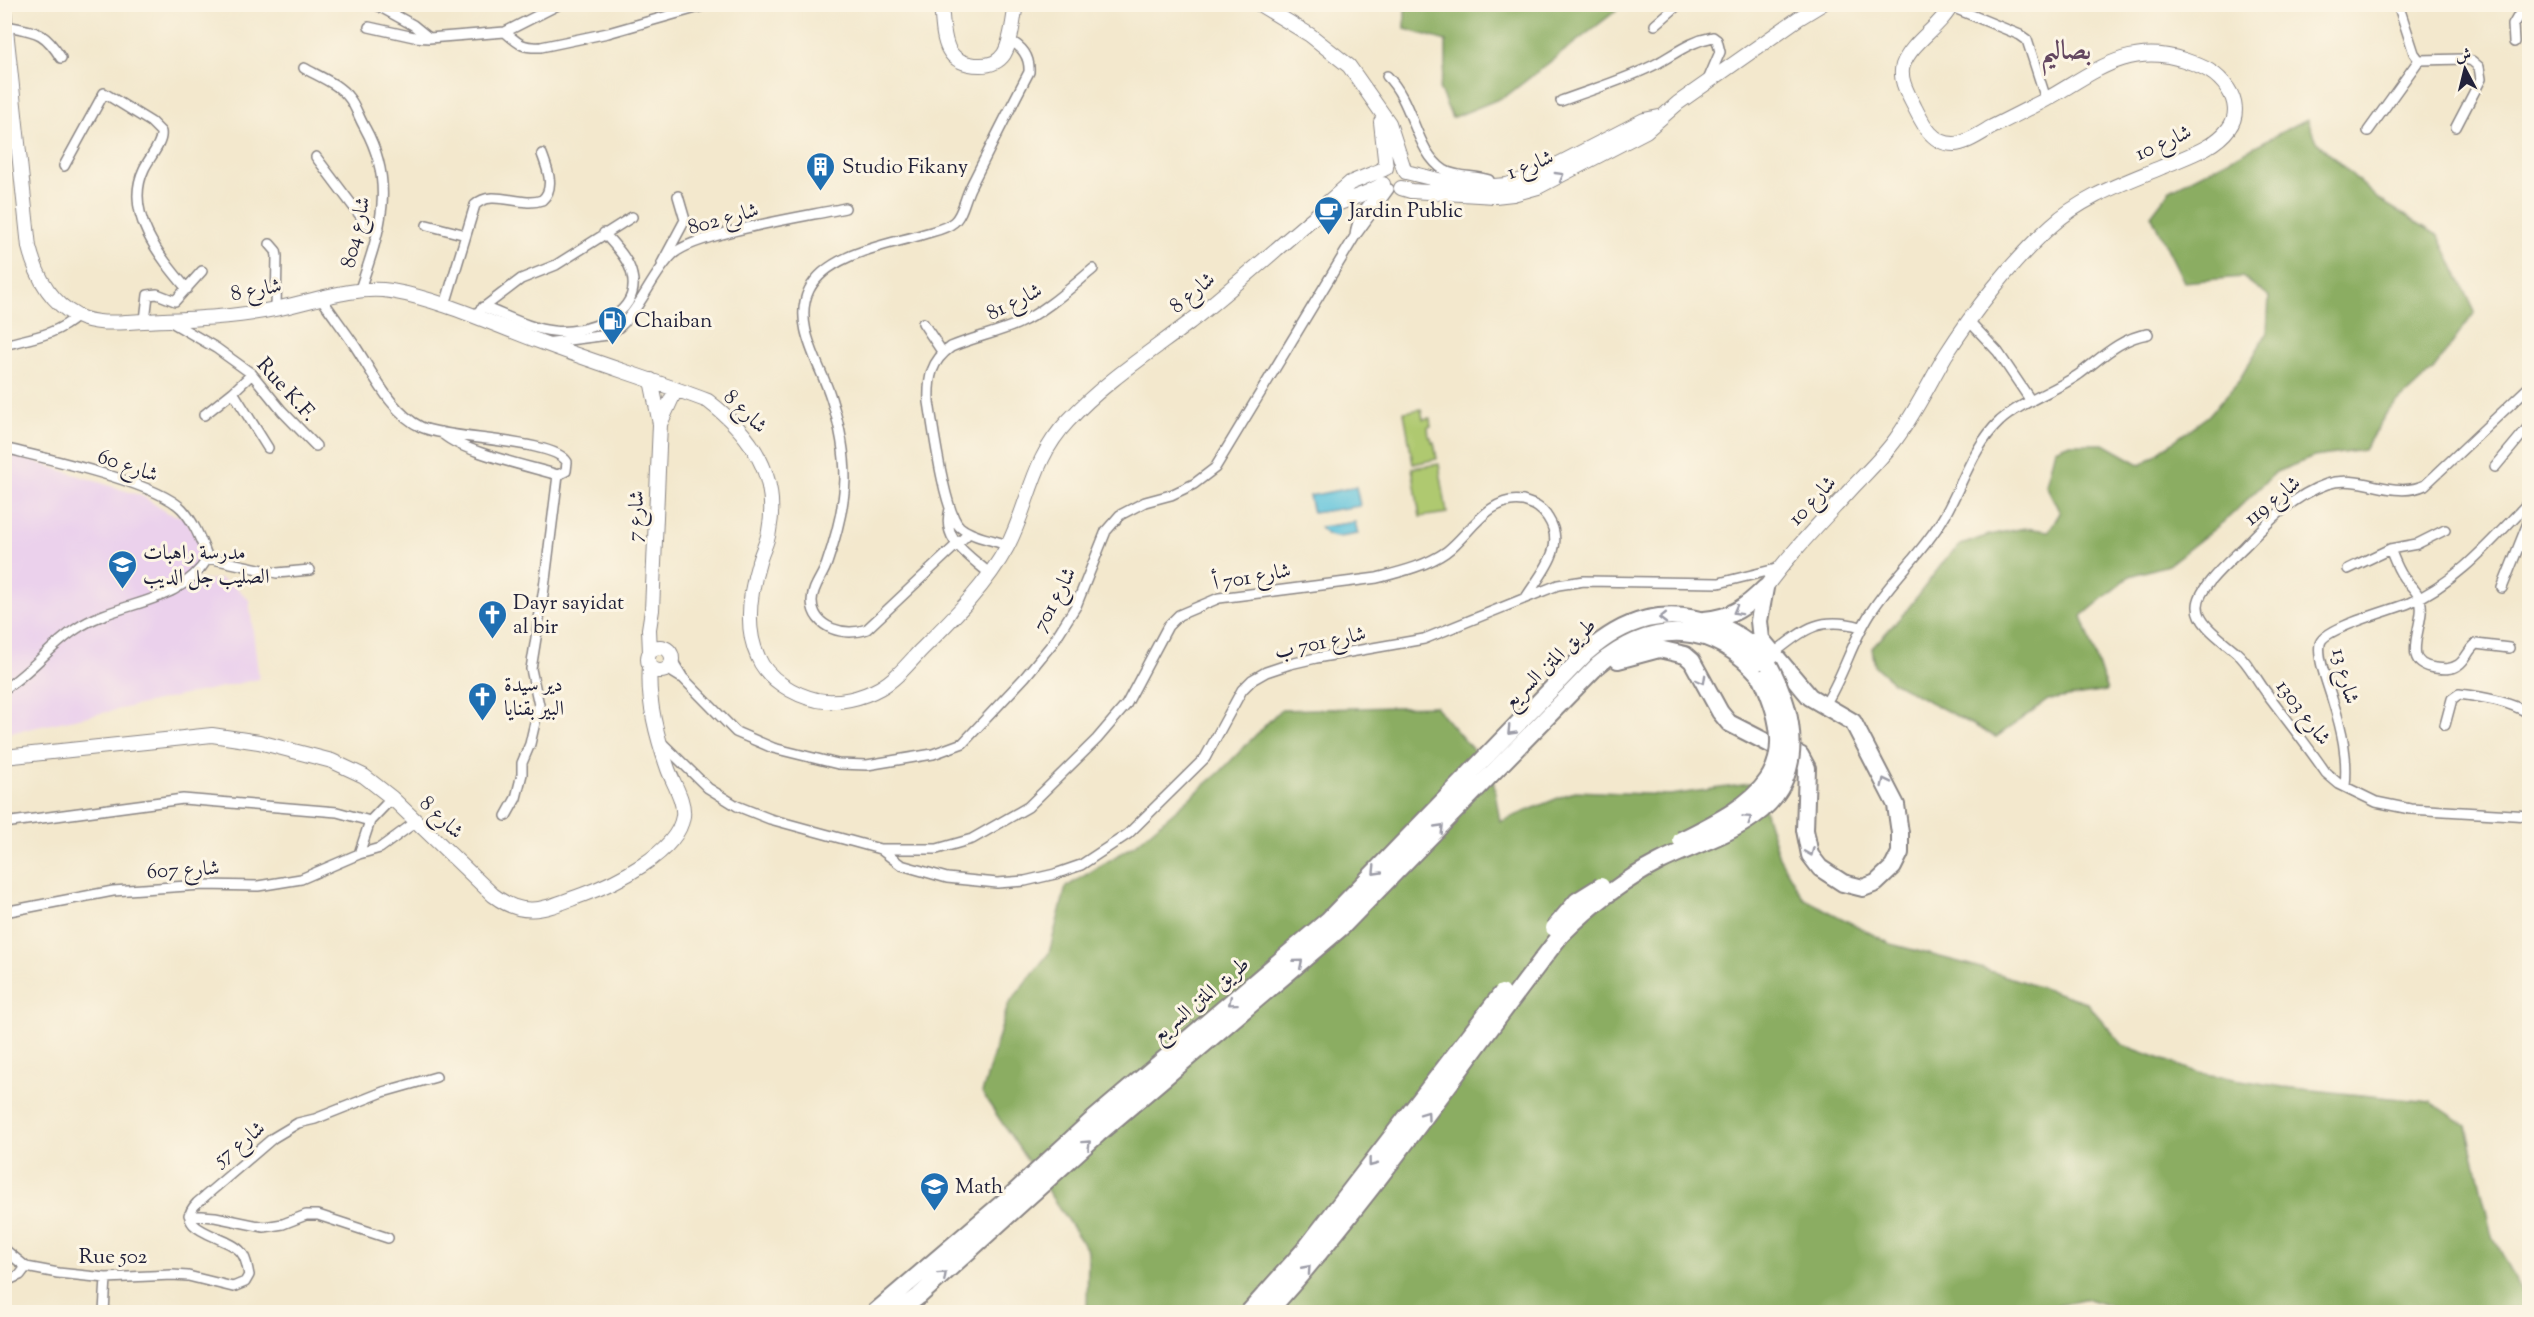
<svg xmlns="http://www.w3.org/2000/svg" width="2534" height="1317" font-family="'Sorts Mill Goudy',Amiri,serif">
<style>
.built{fill:#ebd1ec}
.green{fill:#afc96f;stroke:#687655;stroke-width:1.5}
.forest{fill:#8bad62;stroke:#56684e;stroke-width:1.5}
.water{fill:#5dc2db;stroke:#40728b;stroke-width:1.5}
.lines{fill:none;stroke-linecap:round;stroke-linejoin:round}
.street-casing{stroke:#8a8584;stroke-width:12}
.secondary-casing{stroke:#8a8584;stroke-width:16}
.highway-casing{stroke:#8a8584;stroke-width:20}
.street{stroke:#fff;stroke-width:9}
.secondary{stroke:#fff;stroke-width:14}
.highway{stroke:#fff;stroke-width:16}
.highway-bridge-casing{stroke:#8a8584;stroke-width:20;stroke-linecap:butt}
.highway-bridge{stroke:#fff;stroke-width:16}
.oneway{stroke:#9c9ca7}
.labels{text-anchor:middle;stroke-width:6;stroke-linejoin:round;paint-order:stroke}
.street-label{font-size:21px;fill:#22223b;stroke:#fcf5e5}
.poi-label{font-size:21px;fill:#22223b;stroke:#fcf5e5;text-anchor:start}
.district-label{font-size:27px;font-weight:bold;fill:#644760;stroke:#fcf5e5}
</style>
<rect width="100%" height="100%" fill="#fcf5e5"/>
<filter id="ink" filterUnits="userSpaceOnUse"><feTurbulence type="fractalNoise" baseFrequency=".0167" numOctaves="2"/><feDisplacementMap in="SourceGraphic" scale="12" xChannelSelector="R" yChannelSelector="G"/><feConvolveMatrix kernelMatrix="1 2 1 2 8 2 1 2 1" color-interpolation-filters="sRGB"/></filter>
<filter id="wash" filterUnits="userSpaceOnUse"><feTurbulence type="fractalNoise" baseFrequency=".008" numOctaves="4" result="noise"/><feDisplacementMap in="SourceGraphic" scale="24" xChannelSelector="R" yChannelSelector="G"/><feGaussianBlur stdDeviation="1.35" result="paint"/><feColorMatrix in="noise" values="0 0 0 0 0 0 0 0 0 0 0 0 0 0 0 0 0 1.4 0 .05"/><feComposite in="paint" operator="in"/></filter>
<g filter="url(#wash)">
<rect width="100%" height="100%" fill="#f3e8cd"/>
<!-- built -->
<path class="built" d="M 5,452 L 142,496 L 168,513 L 186,518 L 199,543 L 197,581 L 220,579 L 235,586 L 249,600 L 259,679 L 5,734 L 4,546 L 12,538 L 5,519 Z"/>
<!-- green -->
<path class="green" d="M 1421,409 L 1423,419 L 1430,418 L 1431,426 L 1428,427 L 1429,437 L 1431,437 L 1432,442 L 1434,442 L 1437,459 L 1413,464 L 1404,412 Z
M 1439,464 L 1447,513 L 1420,517 L 1412,468 Z"/>
<!-- forest -->
<path class="forest" d="M 1405,5 L 1405,4 L 1619,5 L 1617,10 L 1506,96 L 1452,118 L 1439,88 L 1446,63 L 1446,41 L 1405,29 Z
M 2307,119 L 2318,143 L 2378,199 L 2439,236 L 2475,312 L 2433,370 L 2387,412 L 2364,450 L 2314,457 L 2276,472 L 2227,519 L 2168,565 L 2130,576 L 2082,616 L 2107,691 L 2048,700 L 1996,737 L 1894,683 L 1875,666 L 1872,648 L 1906,611 L 1948,556 L 1961,545 L 1989,535 L 2025,528 L 2049,531 L 2060,513 L 2046,485 L 2055,449 L 2067,444 L 2104,444 L 2141,465 L 2208,416 L 2238,382 L 2267,333 L 2269,297 L 2242,277 L 2184,282 L 2151,215 L 2170,190 Z
M 1435,706 L 1492,772 L 1500,822 L 1575,791 L 1670,795 L 1756,783 L 1779,857 L 1803,898 L 1891,944 L 1974,966 L 2086,1002 L 2123,1045 L 2199,1073 L 2283,1087 L 2431,1102 L 2467,1126 L 2491,1232 L 2529,1307 L 2529,1312 L 2129,1312 L 2088,1299 L 2028,1312 L 1087,1312 L 1088,1251 L 982,1093 L 1008,1005 L 1049,953 L 1066,887 L 1136,844 L 1220,772 L 1280,710 Z"/>
<!-- water -->
<path class="water" d="M 1356,487 L 1360,506 L 1313,513 L 1309,496 Z
M 1355,522 L 1358,534 C 1343,536 1329,542 1320,527 Z"/>
</g>
<g filter="url(#ink)">
<g class="lines">
<defs>
<path id="street" d="M 375,4 L 413,25 L 429,38
M 560,4 L 505,32 C 519,44 522,48 541,47 L 608,33 L 710,4
M 2398,4 L 2414,53 L 2419,60 L 2465,59 L 2472,61 L 2479,67 L 2481,79 L 2456,127
M 1952,7 L 2020,35 L 2027,40 L 2046,99
M 1655,25 L 1679,4
M 6,26 C 37,32 44,31 61,58
M 369,27 L 414,37 L 429,38 L 505,32
M 2514,42 L 2513,25 L 2525,4
M 304,68 C 320,77 339,84 350,99 C 356,107 359,118 365,128 C 397,186 379,233 359,292
M 1387,76 C 1414,103 1415,151 1444,170 C 1457,178 1475,175 1489,180 L 1494,191
M 1561,101 C 1593,89 1628,79 1658,63 C 1676,53 1691,41 1713,37 L 1717,40 L 1720,52 L 1708,80
M 2368,131 L 2419,60
M 316,157 L 365,222 L 379,228
M 64,166 L 104,93 L 151,122 L 161,132 C 163,143 149,158 144,169 C 123,213 161,258 187,289
M 427,225 L 466,235
M 1355,236 C 1357,214 1368,203 1384,189
M 270,244 L 276,251 L 277,256 L 276,309
M 662,263 L 685,220 L 678,196
M 321,298 C 332,314 344,330 355,346 C 373,373 391,413 421,427 C 449,440 554,439 567,462 L 566,471 L 558,475 C 532,467 457,451 441,432
M 445,305 L 475,205 C 492,188 521,208 542,200 C 556,188 547,168 542,154
M 483,307 C 505,315 530,329 553,331 C 584,335 642,316 632,275 C 629,259 614,245 604,233
M 479,311 L 521,279 L 556,265 L 632,217
M 145,320 L 148,295 L 157,294 L 175,301 L 202,271
M 168,320 L 216,348 L 252,374 L 282,411 L 316,446
M 1969,321 L 1998,352 L 2031,401
M 923,323 L 943,353
M 545,343 L 608,335 C 638,319 649,277 673,254 C 696,233 809,216 845,208
M 4,345 C 30,338 57,335 77,316
M 2530,386 L 2425,485 C 2393,500 2361,473 2327,484 C 2294,495 2268,522 2244,547 C 2231,560 2197,588 2198,607 C 2198,625 2224,641 2236,652 C 2248,662 2256,679 2266,692 C 2286,719 2307,745 2326,773 L 2339,784 L 2376,802 L 2410,809 L 2530,816
M 233,392 L 268,448
M 204,415 L 233,392 L 252,374
M 4,448 C 44,458 156,482 182,509 C 195,523 201,541 208,558
M 2495,467 L 2530,425
M 950,509 C 941,541 969,555 990,574
M 969,533 L 867,629 C 846,637 813,629 812,601 C 812,587 823,576 827,563 C 836,537 844,507 845,479 C 845,453 839,423 831,398 C 821,365 792,325 809,290 C 827,253 889,245 924,234 C 934,231 946,229 954,222 C 963,214 965,197 971,186 C 990,148 1009,110 1029,72 C 1030,57 1023,47 1009,40
M 1008,545 C 993,540 972,537 960,527 C 944,513 933,426 929,402 C 928,378 931,361 951,347 C 972,338 996,333 1017,324 C 1046,311 1069,289 1093,269
M 2390,549 C 2394,559 2398,570 2404,578 C 2409,584 2416,590 2419,597 C 2430,619 2395,664 2435,668 C 2443,669 2451,670 2458,665 C 2466,660 2468,650 2476,644 L 2509,648
M 208,558 L 277,573 L 310,570
M 2348,569 L 2390,549 L 2417,544 L 2445,530
M 2502,588 L 2530,518
M 1774,653 C 1806,628 1820,616 1861,627
M 672,660 L 683,678 L 736,732 L 773,748 L 838,764 L 867,765 L 933,754 L 963,743 L 1025,677 L 1052,644 L 1076,606 L 1106,531 L 1120,515 L 1145,502 L 1171,495 L 1194,484 L 1215,468 L 1355,236 L 1389,189
M 667,669 L 680,677
M 4,689 C 31,672 50,646 76,629 C 119,600 179,606 208,558
M 1824,706 C 1844,676 1852,639 1873,609 C 1895,576 1925,550 1945,515 C 1962,485 1974,445 2000,421 C 2023,401 2053,392 2078,375 C 2100,359 2120,338 2148,334
M 2445,725 L 2452,699 L 2459,694 C 2483,697 2509,701 2530,714
M 661,742 L 708,788 L 737,806 L 770,819 L 880,849 L 937,849 L 972,839 L 1028,807 L 1097,739 L 1126,705 L 1168,626 L 1179,615 L 1219,598 L 1377,578 C 1400,572 1426,566 1446,552 C 1469,535 1489,495 1523,501 C 1534,504 1542,508 1548,518 C 1567,547 1542,572 1527,596
M 2345,786 C 2348,757 2342,730 2333,702 C 2329,687 2317,659 2320,644 C 2322,628 2393,610 2409,603 C 2457,583 2494,538 2530,501
M 506,816 L 516,798 L 522,774 L 522,763 L 530,744 L 539,705 L 531,669 L 544,588 L 558,475
M 4,823 L 183,799 L 337,812 L 370,821
M 880,849 L 901,865 L 947,878 L 997,883 L 1025,881 L 1055,874 L 1081,865 L 1128,834 L 1205,758 L 1242,690 L 1252,680 L 1266,672 L 1290,664 L 1316,658 L 1424,639 L 1558,585 L 1584,581 L 1719,583 L 1780,568
M 359,854 L 370,821 L 392,798
M 4,912 L 113,891 L 202,885 L 258,886 L 301,879 L 359,854 L 380,848 L 417,821
M 189,1215 L 215,1217 L 264,1227 L 283,1224 L 306,1215 L 318,1215 L 388,1238
M 4,1249 L 26,1267 L 58,1273 L 106,1278 L 172,1275 L 188,1276 L 233,1287 L 245,1282 L 249,1275 C 247,1267 247,1259 241,1252 C 229,1236 170,1231 197,1203 L 273,1138 L 298,1123 L 315,1119 L 383,1092 L 436,1077
M 4,1282 L 20,1275 L 26,1267
M 104,1312 L 106,1278"/>
<path id="secondary" d="M 941,4 C 944,34 941,65 980,65 C 990,65 998,63 1004,54 C 1012,40 1013,20 1016,4
M 1259,4 L 1310,35 L 1349,66 L 1389,123 L 1404,169
M 2529,4 L 2530,5
M 4,11 L 29,247 C 36,275 50,302 77,316 C 98,326 121,322 144,321 C 187,319 232,318 275,309 C 310,302 355,285 391,291 C 443,300 492,324 541,342 C 596,363 653,380 708,401 C 750,433 780,475 769,531 C 768,541 762,551 759,562 C 750,592 744,627 758,657 C 767,679 794,695 817,700 C 838,704 862,698 880,688 C 895,680 908,664 920,651 C 951,620 986,586 1007,547 C 1030,503 1031,460 1068,421 C 1103,383 1149,353 1190,322 C 1234,287 1276,249 1319,213 C 1340,200 1363,197 1383,184
M 1381,122 L 1386,168
M 1406,172 L 1463,186 L 1480,187 L 1507,185 L 1537,175 L 1644,120 L 1659,117
M 1401,188 L 1411,191 L 1495,196 L 1513,194 L 1538,187 L 1646,131 L 1678,103 L 1799,18 L 1822,4
M 1326,204 L 1350,183 L 1384,169
M 660,424 L 676,389
M 1765,588 C 1791,552 1822,521 1852,488 C 1867,472 1883,457 1896,439 C 1915,413 1929,384 1945,356 C 1973,312 2012,261 2051,226 C 2082,197 2124,183 2162,167 C 2184,157 2214,149 2229,128 C 2238,116 2236,101 2228,89 C 2217,72 2202,66 2184,60 C 2127,41 2092,74 2045,100 C 2028,109 2010,118 1992,127 C 1981,133 1966,144 1954,144 C 1933,144 1924,126 1916,110 C 1910,97 1898,80 1903,65 C 1912,41 1941,27 1952,4
M648 659a12 12 0 1 1 24 0a12 12 0 1 1-24 0Z
M 650,652 L 649,629 L 652,610 L 660,424 L 651,380
M 4,757 L 212,735 L 259,742 L 332,761 L 364,776 L 392,798 L 493,895 C 526,920 546,908 582,895 C 613,884 678,853 683,816 C 685,801 673,783 668,769 C 657,737 647,701 650,666"/>
<path id="highway" d="M 1765,588 L 1759,621 L 1761,639 L 1810,697 L 1853,722 L 1896,805 L 1900,833 L 1900,853 L 1893,867 L 1876,883 L 1863,888 L 1843,883 L 1820,868 L 1810,855 L 1805,830 L 1807,768 L 1800,755
M 1704,620 C 1731,618 1746,607 1765,588
M 1618,660 L 1659,649 L 1685,655 L 1692,661 L 1720,712 L 1729,723 L 1772,745
M 875,1312 L 1006,1200 L 1090,1122 L 1329,919 L 1587,652 C 1605,637 1623,625 1647,619 C 1689,609 1745,628 1769,665
M 898,1312 L 919,1296 L 1098,1134 L 1342,927 L 1597,666 C 1653,619 1714,621 1762,678"/>
</defs>
<!-- street casing -->
<use href="#street" class="street-casing"/>
<!-- secondary casing -->
<use href="#secondary" class="secondary-casing"/>
<!-- highway casing -->
<use href="#highway" class="highway-casing"/>
<!-- street -->
<use href="#street" class="street"/>
<!-- secondary -->
<use href="#secondary" class="secondary"/>
<!-- highway -->
<use href="#highway" class="highway"/>
<defs>
<path id="highway-bridge" d="M 1681,840 C 1760,801 1806,773 1762,678
M 1554,928 L 1577,901 L 1601,886
M 1249,1312 L 1306,1248 L 1502,993
M 1268,1312 C 1375,1194 1463,1061 1561,935 C 1590,906 1622,881 1659,862 C 1690,846 1725,837 1754,816 C 1807,778 1796,715 1769,665"/>
</defs>
<!-- highway-bridge casing -->
<use href="#highway-bridge" class="highway-bridge-casing"/>
<!-- highway-bridge -->
<use href="#highway-bridge" class="highway-bridge"/>
</g>
<!-- one-way arrows -->
<defs><path id="oneway-chevron" d="M-2-3.5L2.5 0L-2 3.5" fill="none" stroke-width="1.6" stroke-linecap="round" stroke-linejoin="round" transform="scale(1.5)"/></defs>
<g class="oneway">
<use href="#oneway-chevron" transform="translate(1560 176) rotate(-30)"/>
<use href="#oneway-chevron" transform="translate(1737 611) rotate(151)"/>
<use href="#oneway-chevron" transform="translate(1663 618) rotate(179)"/>
<use href="#oneway-chevron" transform="translate(1702 680) rotate(61)"/>
<use href="#oneway-chevron" transform="translate(1511 731) rotate(134)"/>
<use href="#oneway-chevron" transform="translate(1885 782) rotate(-116)"/>
<use href="#oneway-chevron" transform="translate(1748 819) rotate(-34)"/>
<use href="#oneway-chevron" transform="translate(1440 828) rotate(-46)"/>
<use href="#oneway-chevron" transform="translate(1810 852) rotate(67)"/>
<use href="#oneway-chevron" transform="translate(1376 871) rotate(134)"/>
<use href="#oneway-chevron" transform="translate(1299 963) rotate(-40)"/>
<use href="#oneway-chevron" transform="translate(1232 1002) rotate(140)"/>
<use href="#oneway-chevron" transform="translate(1426 1115) rotate(-54)"/>
<use href="#oneway-chevron" transform="translate(1087 1144) rotate(-42)"/>
<use href="#oneway-chevron" transform="translate(1372 1163) rotate(127)"/>
<use href="#oneway-chevron" transform="translate(1307 1269) rotate(-48)"/>
<use href="#oneway-chevron" transform="translate(943 1275) rotate(-42)"/>
</g>
</g>
<!-- icons -->
<defs>
<symbol id="building-pin" viewBox="-11 -11 22 30"><path d="M0 17L-7.5 6A9.5 9.5 0 1 1 7.5 6Z" fill="#1f6fb2" stroke="#fcf5e5"/><path d="M-4-6H4V6H1V3H-1V6H-4ZM-2.5-4.3h1.7v1.8h-1.7ZM.8-4.3h1.7v1.8H.8ZM-2.5-1h1.7V.8h-1.7ZM.8-1h1.7V.8H.8Z" fill="#fff"/></symbol>
<symbol id="cafe-pin" viewBox="-11 -11 22 30"><path d="M0 17L-7.5 6A9.5 9.5 0 1 1 7.5 6Z" fill="#1f6fb2" stroke="#fcf5e5"/><path d="M-5.5-4.5H6V0H3Q3 3.5 0 3.5H-2.5Q-5.5 3.5-5.5 0ZM3-3.2v2h1.7v-2ZM-6 4.5H4V6H-6Z" fill="#fff"/></symbol>
<symbol id="fuel-pin" viewBox="-11 -11 22 30"><path d="M0 17L-7.5 6A9.5 9.5 0 1 1 7.5 6Z" fill="#1f6fb2" stroke="#fcf5e5"/><path d="M-5.5-6h7V0h2V4h1.3V-2.5L3-4.5l.8-.8L6-3V5H2.5V1h-1V6h-7ZM-4.2-4.7v3.2H.2V-4.7Z" fill="#fff"/></symbol>
<symbol id="school-pin" viewBox="-11 -11 22 30"><path d="M0 17L-7.5 6A9.5 9.5 0 1 1 7.5 6Z" fill="#1f6fb2" stroke="#fcf5e5"/><path d="M0-5L7-2L0 1L-7-2ZM-4 1L0 2.5L4 1V4Q0 6-4 4Z" fill="#fff"/></symbol>
<symbol id="church-pin" viewBox="-11 -11 22 30"><path d="M0 17L-7.5 6A9.5 9.5 0 1 1 7.5 6Z" fill="#1f6fb2" stroke="#fcf5e5"/><path d="M-1.2-6h2.4v3.5h3.3v2.4h-3.3V6h-2.4V-.1h-3.3v-2.4h3.3Z" fill="#fff"/></symbol>
</defs>
<g fill-rule="evenodd">
<use href="#building-pin" x="804" y="150" width="33" height="45"/>
<use href="#cafe-pin" x="1312" y="194" width="33" height="45"/>
<use href="#fuel-pin" x="596" y="304" width="33" height="45"/>
<use href="#school-pin" x="106" y="548" width="33" height="45"/>
<use href="#church-pin" x="476" y="598" width="33" height="45"/>
<use href="#church-pin" x="466" y="680" width="33" height="45"/>
<use href="#school-pin" x="918" y="1170" width="33" height="45"/>
</g>
<g class="labels">
<!-- street labels -->
<g class="street-label">
<text transform="translate(2163 142) rotate(-24)" y="7">شارع 10</text>
<text transform="translate(1530 164) rotate(-21)" y="7">شارع 1</text>
<text transform="translate(723 218) rotate(-15)" y="7">شارع 802</text>
<text transform="translate(355 232) rotate(-77)" y="7">شارع 804</text>
<text transform="translate(256 289) rotate(-10)" y="7">شارع 8</text>
<text transform="translate(1192 292) rotate(-39)" y="7">شارع 8</text>
<text transform="translate(1014 301) rotate(-26)" y="7">شارع 81</text>
<text transform="translate(287 389) rotate(48)" y="7">Rue K.F.</text>
<text transform="translate(746 411) rotate(45)" y="7">شارع 8</text>
<text transform="translate(128 465) rotate(19)" y="7">شارع 60</text>
<text transform="translate(1812 500) rotate(-47)" y="7">شارع 10</text>
<text transform="translate(2272 500) rotate(-39)" y="7">شارع 119</text>
<text transform="translate(635 516) rotate(-87)" y="7">شارع 7</text>
<text transform="translate(1252 576) rotate(-10)" y="7">شارع 701 أ</text>
<text transform="translate(1054 599) rotate(-62)" y="7">شارع 701</text>
<text transform="translate(1320 642) rotate(-12)" y="7">شارع 701 ب</text>
<text transform="translate(1549 663) rotate(-44)" y="7">طريق المتن السريع</text>
<text transform="translate(2346 676) rotate(76)" y="7">شارع 13</text>
<text transform="translate(2304 712) rotate(53)" y="7">شارع 1303</text>
<text transform="translate(442 817) rotate(44)" y="7">شارع 8</text>
<text transform="translate(183 869) rotate(-3)" y="7">شارع 607</text>
<text transform="translate(1200 999) rotate(-40)" y="7">طريق المتن السريع</text>
<text transform="translate(239 1143) rotate(-38)" y="7">شارع 57</text>
<text x="113" y="1263">Rue 502</text>
</g>
<!-- poi labels -->
<g class="poi-label">
<text x="842" y="173">Studio Fikany</text>
<text x="1349" y="217">Jardin Public</text>
<text x="634" y="327">Chaiban</text>
<text x="143" y="559">مدرسة راهبات<tspan x="143" dy="24">الصليب جل الديب</tspan></text>
<text x="513" y="609">Dayr sayidat<tspan x="513" dy="24">al bir</tspan></text>
<text x="504" y="691">دير سيدة<tspan x="504" dy="24">البير بقنايا</tspan></text>
<text x="955" y="1193">Math</text>
</g>
<!-- district labels -->
<g class="district-label">
<text x="2066" y="59">بصاليم</text>
</g>
</g>
<!-- margin -->
<rect width="2534" height="1317" fill="none" stroke="#fcf5e5" stroke-width="24"/>
<!-- north arrow -->
<g transform="translate(2465 69) rotate(353)" stroke="#fcf5e5" stroke-width="4.5" paint-order="stroke">
<path d="M0-4.5L10 22L0 15L-10 22Z" fill="#22223b"/>
<text y="-9" font-size="16" font-weight="bold" text-anchor="middle" fill="#22223b">ش</text>
</g>
</svg>
